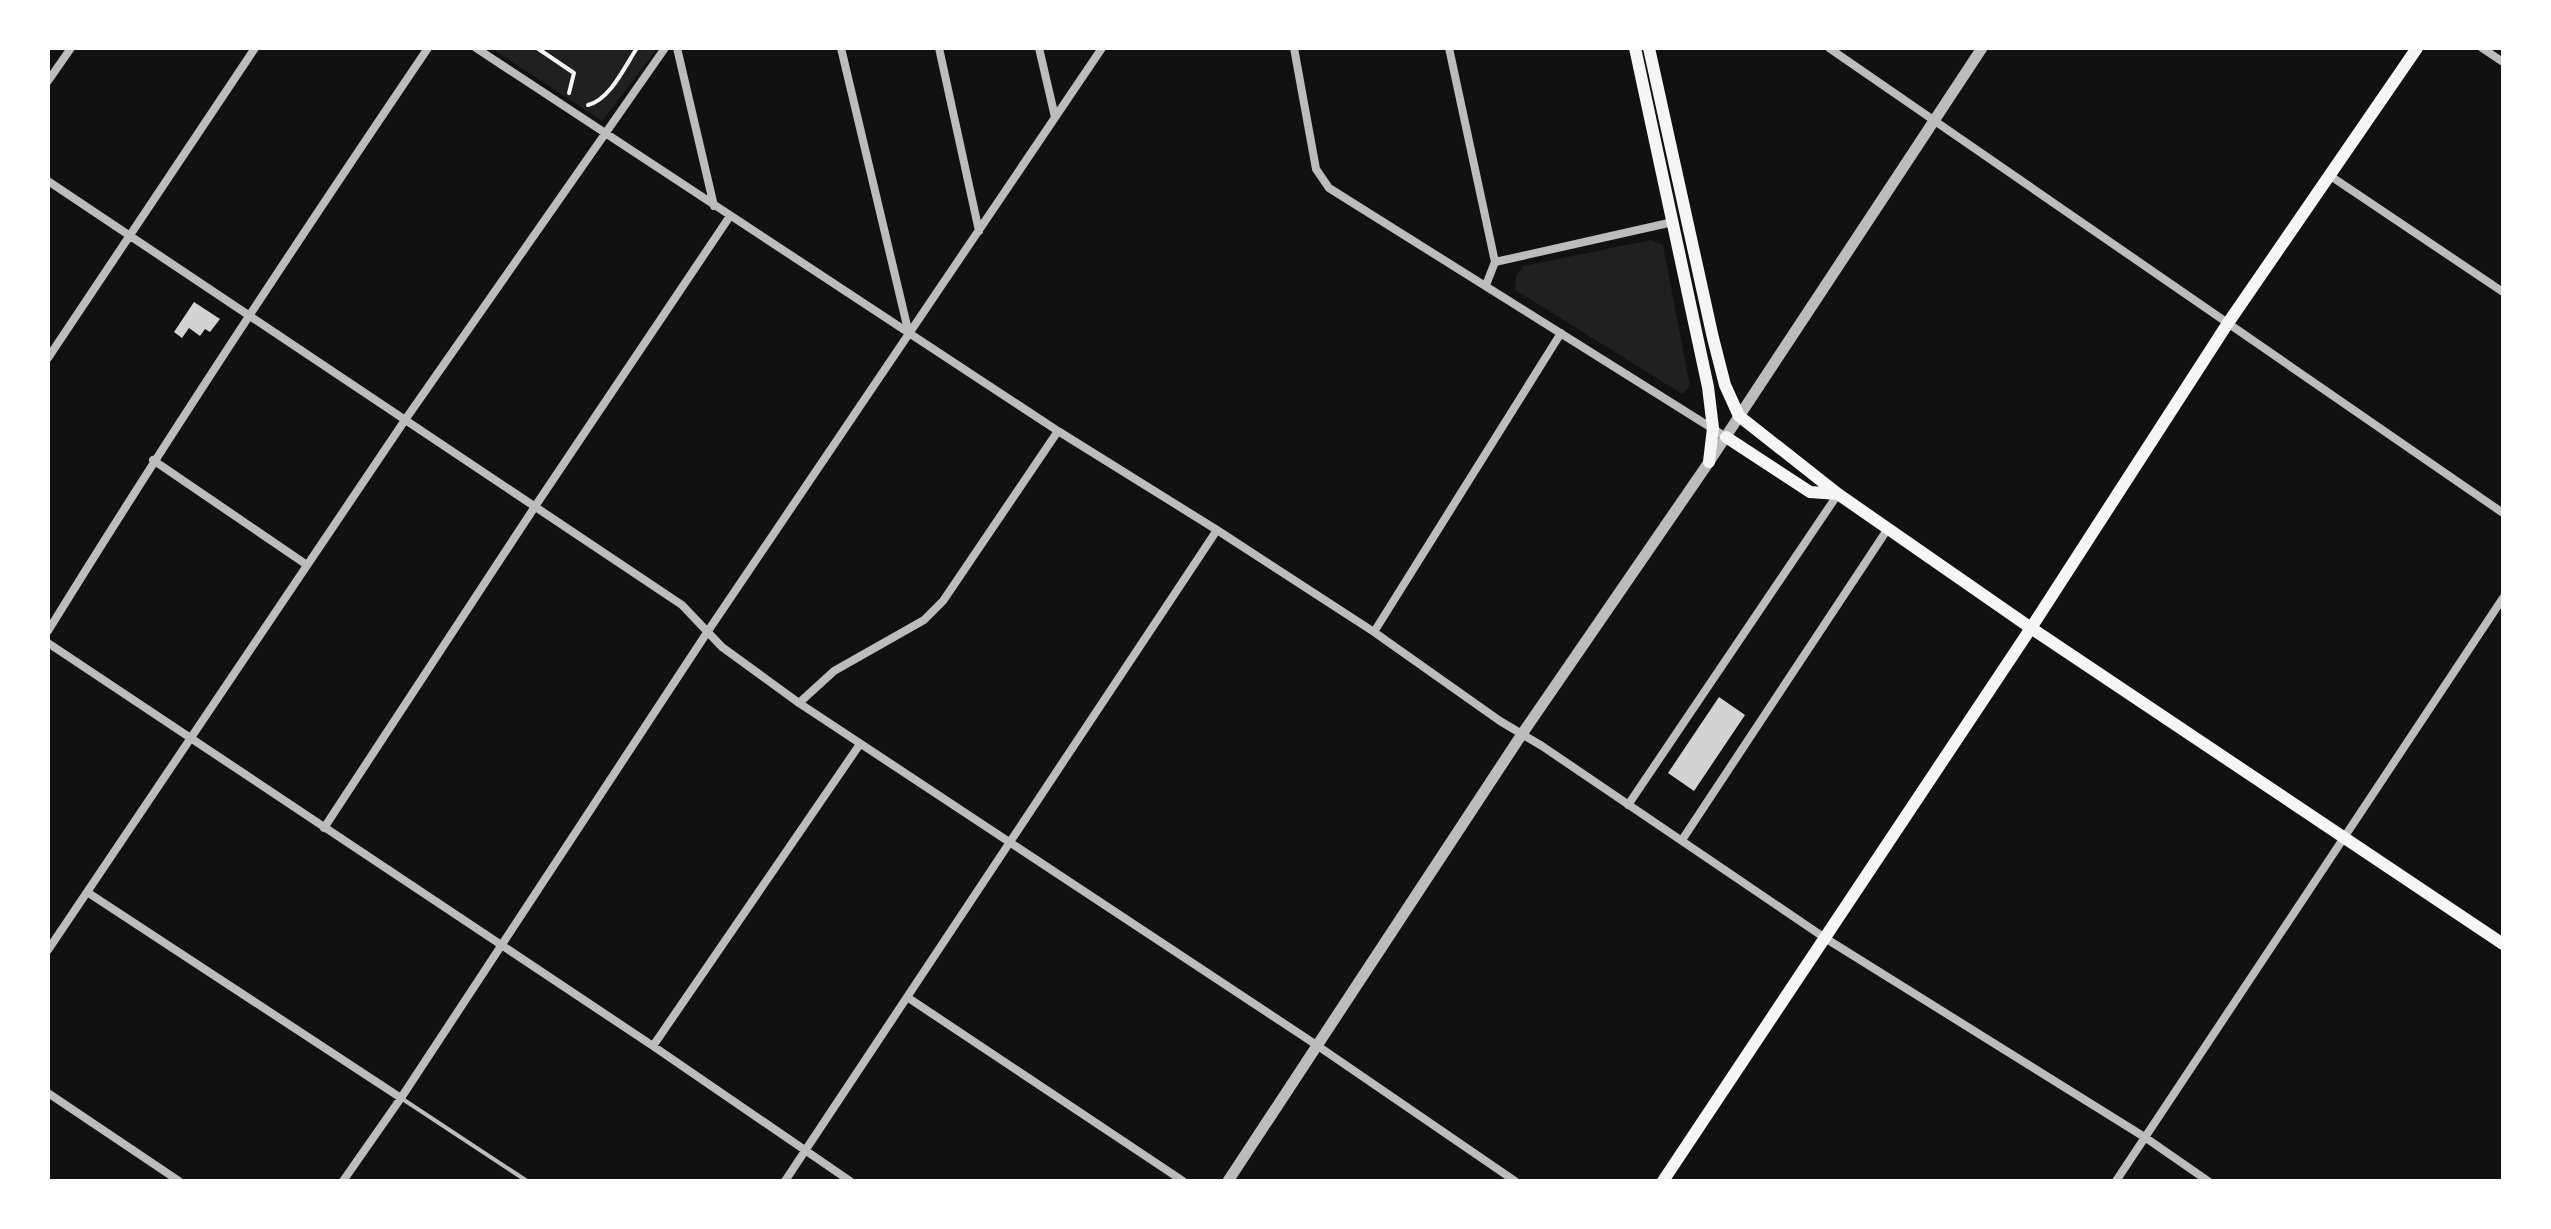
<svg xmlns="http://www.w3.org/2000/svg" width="2551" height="1229" font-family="'Golos Text',sans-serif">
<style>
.green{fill:#202020}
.building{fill:#d3d3d3}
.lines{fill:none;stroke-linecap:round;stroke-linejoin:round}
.path{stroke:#f5f5f5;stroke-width:4}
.service{stroke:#bcbcbc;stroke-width:4}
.minor{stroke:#bcbcbc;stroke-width:8}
.tertiary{stroke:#bcbcbc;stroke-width:11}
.secondary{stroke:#f5f5f5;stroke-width:12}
</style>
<rect width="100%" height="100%" fill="#111"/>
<!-- green -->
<path class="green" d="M 491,48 L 658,48 L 602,121 Z
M 1651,240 L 1663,245 L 1690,386 L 1682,394 L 1515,290 L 1516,276 L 1524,266 Z"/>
<!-- building -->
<path class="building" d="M 194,302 L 220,319 L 210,332 L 205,329 L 200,336 L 189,328 L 182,338 L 174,332 Z
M 1719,697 L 1745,715 L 1694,791 L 1668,773 Z"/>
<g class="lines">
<!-- path -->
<path class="path" d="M 537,48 L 574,73 L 569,93
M 588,105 C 610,100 625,66 637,48"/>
<!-- service -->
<path class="service" d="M 401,1098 L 527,1181"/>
<!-- minor -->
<path class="minor" d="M 476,48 L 1058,431 L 1217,530 L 1374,632 L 1500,721 L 1542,746 L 1825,938 L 2146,1138 L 2208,1181
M 677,48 L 714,206
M 841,48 L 909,334
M 939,48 L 979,231
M 1039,48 L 1055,117
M 1294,48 L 1316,169 L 1329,188 L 1726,437
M 1449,48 L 1495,262 L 1486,285
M 1829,48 L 2503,513
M 2482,48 L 2503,62
M 48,81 L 71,48
M 2329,175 L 2503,292
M 48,181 L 682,605 L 722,647 L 799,703 L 1315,1044 L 1515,1181
M 1495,262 L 1673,222
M 48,358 L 255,48
M 153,460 L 307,565
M 48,631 C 170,433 298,240 428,48
M 1374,632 L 1561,333
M 48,643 L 653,1046 L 850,1181
M 799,703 L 834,671 L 924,620 L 943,601 L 1058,431
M 1628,805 L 1838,494
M 324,828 L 534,508 L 730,216
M 1682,840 L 1887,530
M 87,892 L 401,1098
M 48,950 L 405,420 L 665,48
M 907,997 L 1183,1181
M 653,1046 L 860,744
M 48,1093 L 179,1181
M 343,1181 L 401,1098 L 708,631 L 1102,48
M 785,1181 L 1217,530
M 2116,1181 L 2503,598"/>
<!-- tertiary -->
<path class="tertiary" d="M 1228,1181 L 1522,734 L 1709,462 L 1982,48"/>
<!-- secondary -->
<path class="secondary" d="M 1635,48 L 1708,387 L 1713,428 L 1709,462
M 1649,48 L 1713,338 L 1725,385 L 1739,416 L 1838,494 L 2031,628 L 2503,944
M 1726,437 L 1810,492 L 1838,494
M 1663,1181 L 2031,628 L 2228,323 L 2417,48"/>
</g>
<!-- border -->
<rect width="2551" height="1229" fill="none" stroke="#ffffff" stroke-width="100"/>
</svg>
